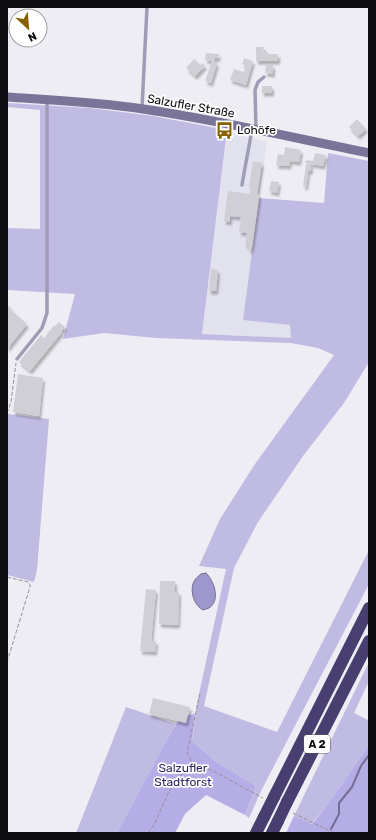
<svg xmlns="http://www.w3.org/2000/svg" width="376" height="840" font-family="Rubik,sans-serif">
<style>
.built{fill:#e2e1ee}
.green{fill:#c0bbe2}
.forest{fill:#b5ade6}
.water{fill:#9e97ce;stroke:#736e95}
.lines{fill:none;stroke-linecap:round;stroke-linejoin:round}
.stream{stroke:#736e95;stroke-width:2}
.building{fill:#d0cfd6;filter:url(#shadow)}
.path{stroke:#929197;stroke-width:1;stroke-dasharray:4 2;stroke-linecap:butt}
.lane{stroke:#9f9cb5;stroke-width:3.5}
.secondary{stroke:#797498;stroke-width:9}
.highway{stroke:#483f70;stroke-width:12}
.highway-bridge{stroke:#483f70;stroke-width:12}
.labels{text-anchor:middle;stroke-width:3.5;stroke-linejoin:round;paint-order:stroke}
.shield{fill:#fff;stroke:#565658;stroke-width:1}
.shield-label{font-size:11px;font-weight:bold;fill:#0e0e11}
.street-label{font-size:12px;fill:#0e0e11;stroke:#fff}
.poi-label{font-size:12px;fill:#0e0e11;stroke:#fff;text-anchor:start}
.park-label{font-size:12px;fill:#342365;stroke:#fff}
</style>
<defs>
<filter id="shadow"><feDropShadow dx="2" dy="3.5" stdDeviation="1" flood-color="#0004"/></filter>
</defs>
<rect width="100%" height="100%" fill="#eeedf4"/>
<!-- built -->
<path class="built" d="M 227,133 L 267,141 L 243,320 L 291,325 L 291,338 L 202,334 Z"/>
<!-- green -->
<path class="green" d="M 7,103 L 90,108 L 153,116 L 227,130 L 202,334 L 291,338 L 290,325 L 243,320 L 259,198 L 324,203 L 328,153 L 369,161 L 369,362 L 344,403 L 303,456 L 258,522 L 234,568 L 204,706 L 277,732 L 369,550 L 369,584 L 262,789 L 249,818 L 245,815 L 256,786 L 215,761 L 192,741 L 197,703 L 226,569 L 199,566 L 220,519 L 255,464 L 334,355 L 318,348 L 291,343 L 156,338 L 104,333 L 63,339 L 75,294 L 7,290 L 7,228 L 40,229 L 40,110 L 7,107 Z
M 8,414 L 49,419 L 37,570 L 34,582 L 7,575 Z
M 369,662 L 369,681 L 354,713 L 366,719 L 369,721 L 369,745 L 325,808 L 311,824 L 294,816 Z
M 126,707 L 176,724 L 165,743 L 117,833 L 76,833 Z"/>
<!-- forest -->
<path class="forest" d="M 195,714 L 192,741 L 215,761 L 256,786 L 245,815 L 206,795 L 185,814 L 175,833 L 117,833 L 165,743 L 181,716 Z
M 369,745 L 369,833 L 286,833 L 294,816 L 312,824 L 325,808 Z"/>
<!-- water -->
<path class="water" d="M 206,573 C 214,581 221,600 209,608 C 207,609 205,609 203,610 C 195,606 190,593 193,584 C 194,580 197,577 201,574 Z"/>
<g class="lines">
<!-- stream -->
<path class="stream" d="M 331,829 L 339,814 L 339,803 L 352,787 L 361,766 L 369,755"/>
</g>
<!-- building -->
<path class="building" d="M 256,47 L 264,47 L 263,52 L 268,52 L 268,54 L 278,54 L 278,61 L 256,61 Z
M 206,53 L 219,54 L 218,58 L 215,58 L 214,62 L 217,63 L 211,83 L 205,81 L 212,61 L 205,60 Z
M 244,58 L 253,61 L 246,85 L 230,80 L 234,69 L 244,72 L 246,65 L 242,64 Z
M 194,59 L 201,65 L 203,63 L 205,66 L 195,76 L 186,68 Z
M 266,65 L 273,65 L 273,74 L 265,73 Z
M 262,86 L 272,86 L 272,93 L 262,93 Z
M 357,119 L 366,129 L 358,136 L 349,127 Z
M 285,147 L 301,150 L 299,162 L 290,161 L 289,166 L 282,165 L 282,166 L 276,165 L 278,154 L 284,155 Z
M 315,153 L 326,155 L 323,166 L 305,163 L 306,160 L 313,161 Z
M 253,161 L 262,163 L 257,194 L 259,195 L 259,197 L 252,246 L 250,251 L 248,250 L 249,246 L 245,245 L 247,233 L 239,232 L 241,217 L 230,216 L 230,222 L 224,221 L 228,191 L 250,194 L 251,187 L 249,187 Z
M 306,164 L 311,165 L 311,171 L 308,171 L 306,187 L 303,186 Z
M 271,181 L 279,182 L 277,193 L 269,191 Z
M 211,269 L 218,270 L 216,291 L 209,291 Z
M 7,305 L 12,309 L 11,310 L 27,324 L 7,349 L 7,329 L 9,326 L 7,325 Z
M 59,322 L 65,327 L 61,331 L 62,332 L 30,371 L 19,362 L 41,335 L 44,338 L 54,325 L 55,326 Z
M 18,374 L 43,378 L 39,416 L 13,412 Z
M 160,581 L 175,581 L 175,592 L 179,592 L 178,625 L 159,624 Z
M 146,589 L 156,590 L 151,641 L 156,641 L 155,652 L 140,651 Z
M 153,698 L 190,707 L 186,723 L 149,714 Z"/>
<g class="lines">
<!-- path -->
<path class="path" d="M 7,413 L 11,402 L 16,363
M 7,577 L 28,582 L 30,584 L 30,587 L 7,662
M 191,761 L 187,752 L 200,694
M 293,813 L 334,833
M 148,833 L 154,825 L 169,791 L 191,762 L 213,771 L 263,798"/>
<!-- lane -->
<path class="lane" d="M 142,108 L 147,7
M 256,129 L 255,90 L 258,82 L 264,77
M 242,185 C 245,166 249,148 252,129
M 17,359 L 42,328 L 47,313 L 47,100"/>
<!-- secondary -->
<path class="secondary" d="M 7,97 C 52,100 98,102 143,109 C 219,120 294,138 369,153"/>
<!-- highway -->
<path class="highway" d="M 274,797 L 369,608
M 287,802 L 369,641
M 256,833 L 264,817
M 272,833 L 278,821"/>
<!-- highway-bridge -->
<path class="highway-bridge" d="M 264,817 L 274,797
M 278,821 L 287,802"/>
</g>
<!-- icons -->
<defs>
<symbol id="bus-bare" viewBox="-9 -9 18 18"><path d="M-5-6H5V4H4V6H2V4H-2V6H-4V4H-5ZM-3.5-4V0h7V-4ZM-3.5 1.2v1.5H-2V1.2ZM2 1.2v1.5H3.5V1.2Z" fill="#886100" stroke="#fff" stroke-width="2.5" paint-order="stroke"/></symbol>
</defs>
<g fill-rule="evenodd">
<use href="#bus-bare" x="212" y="118" width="25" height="25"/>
</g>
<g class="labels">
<!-- shield labels -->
<rect class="shield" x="304" y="735" width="26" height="18" rx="3"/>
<g class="shield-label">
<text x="317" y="748">A 2</text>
</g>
<!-- street labels -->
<g class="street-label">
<text transform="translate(191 106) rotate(10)" y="4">Salzufler Straße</text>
</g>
<!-- poi labels -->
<g class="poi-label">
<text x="237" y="134">Lohöfe</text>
</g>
<!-- park labels -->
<g class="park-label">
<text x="183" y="772">Salzufler<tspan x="183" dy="14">Stadtforst</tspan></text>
</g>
</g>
<!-- border -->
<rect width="376" height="840" fill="none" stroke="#0e0e11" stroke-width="16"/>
<!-- north arrow -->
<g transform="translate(28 28) rotate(154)"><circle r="19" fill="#ffffff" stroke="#9f9fa0"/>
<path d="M0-3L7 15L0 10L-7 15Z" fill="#886100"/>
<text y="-6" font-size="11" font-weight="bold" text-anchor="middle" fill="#0e0e11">N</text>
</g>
</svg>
